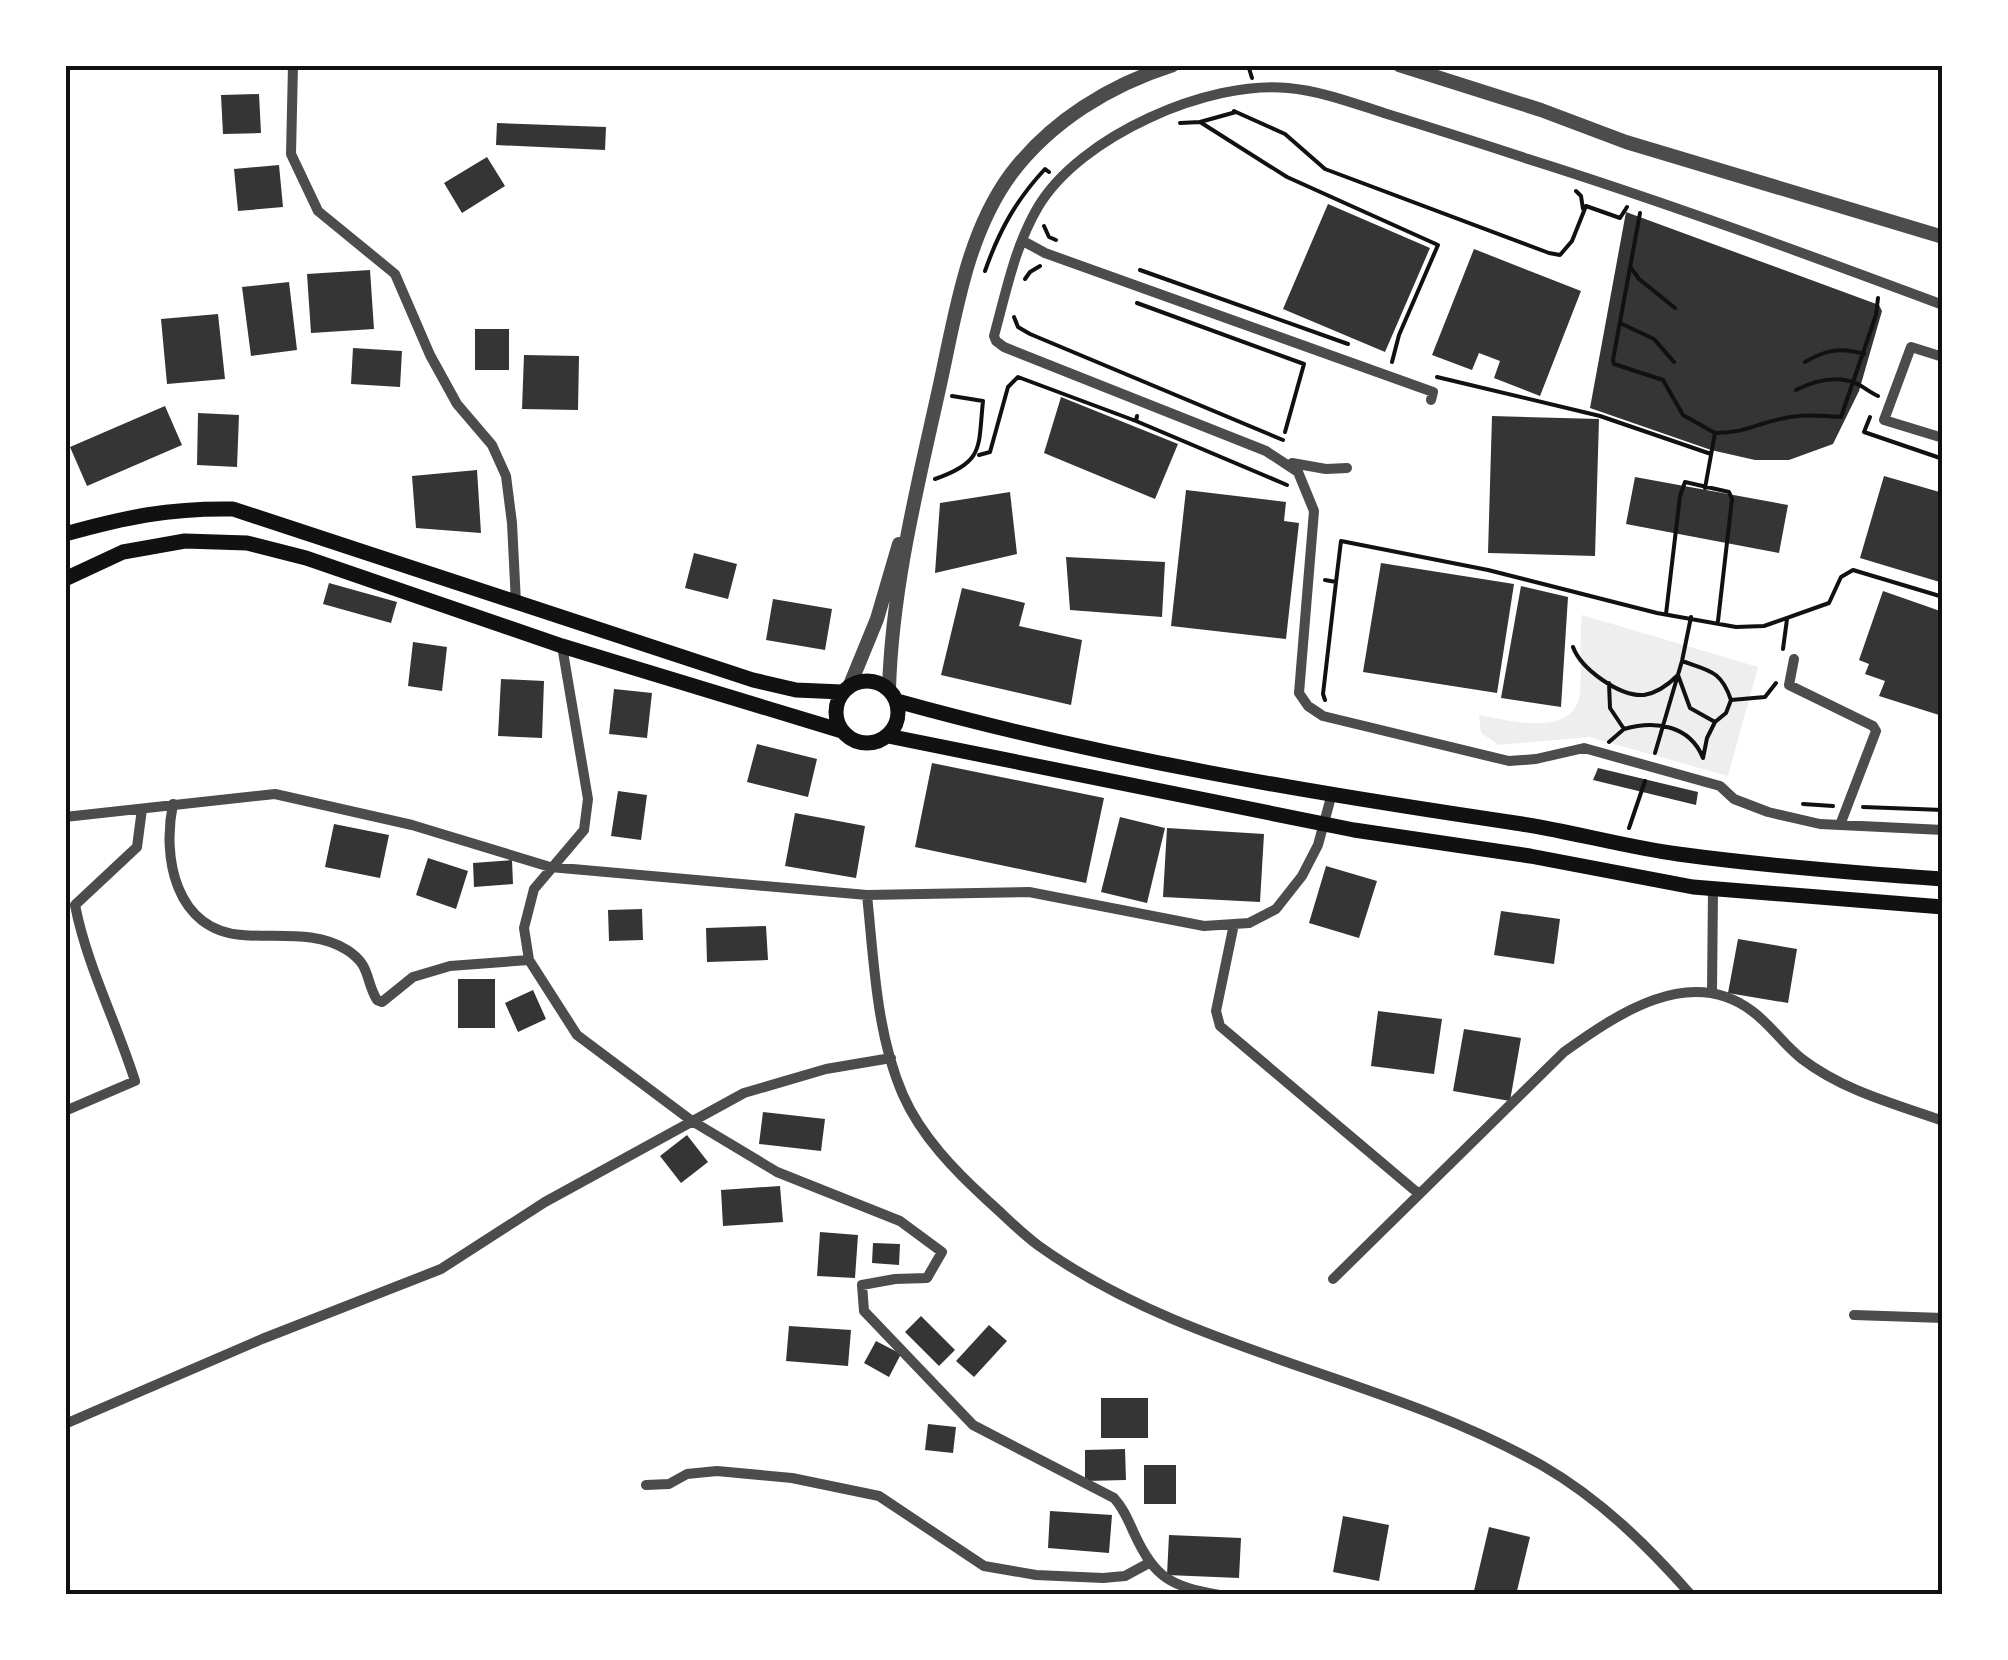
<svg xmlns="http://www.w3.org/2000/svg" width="2008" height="1660" font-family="'Space Grotesk',sans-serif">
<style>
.green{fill:#eee}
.building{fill:#353535}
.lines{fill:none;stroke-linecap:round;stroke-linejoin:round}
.path{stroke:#111;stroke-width:4}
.minor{stroke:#4c4c4c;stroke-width:10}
.tertiary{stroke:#4c4c4c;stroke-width:14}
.secondary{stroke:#111;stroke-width:15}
.neatline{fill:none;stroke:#111;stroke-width:4}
</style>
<rect width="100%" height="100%" fill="#fff"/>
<!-- green -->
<path class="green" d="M 1582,615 L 1758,667 L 1728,776 L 1589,737 L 1499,745 L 1481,733 L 1479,715 C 1507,720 1575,739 1580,693 C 1582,667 1579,641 1582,615 Z"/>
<!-- building -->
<path class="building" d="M 259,94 L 261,133 L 223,134 L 221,95 Z
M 497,123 L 606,127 L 605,150 L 496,145 Z
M 487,157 L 505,186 L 462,213 L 444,183 Z
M 279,165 L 283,207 L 238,211 L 234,169 Z
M 1328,204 L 1430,248 L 1385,352 L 1283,309 Z
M 1626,212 L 1879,305 L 1882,311 L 1859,391 L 1833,444 L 1789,460 L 1755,460 L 1711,450 L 1590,408 Z
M 1474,249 L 1581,291 L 1540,396 L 1494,378 L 1500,361 L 1479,353 L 1472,370 L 1432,355 Z
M 370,270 L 374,329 L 311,333 L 307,274 Z
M 289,282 L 297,350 L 251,356 L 242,287 Z
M 218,314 L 225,379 L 167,384 L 161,319 Z
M 475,329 L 509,329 L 509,370 L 475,370 Z
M 353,348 L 402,351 L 400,387 L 351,384 Z
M 524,355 L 579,356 L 578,410 L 522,409 Z
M 1061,397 L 1178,444 L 1155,499 L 1044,453 Z
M 165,406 L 182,445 L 87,486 L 70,447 Z
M 198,413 L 239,415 L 237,467 L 197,465 Z
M 1492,416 L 1599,419 L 1595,556 L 1488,553 Z
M 477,470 L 481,533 L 416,528 L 412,476 Z
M 1884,476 L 1943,493 L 1943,583 L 1860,558 Z
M 1635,477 L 1788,505 L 1779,553 L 1626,524 Z
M 1186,490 L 1286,502 L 1284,521 L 1299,523 L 1286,639 L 1171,626 Z
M 1010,492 L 1017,554 L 935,573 L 940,503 Z
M 694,553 L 737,564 L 728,599 L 685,588 Z
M 1066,557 L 1165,562 L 1162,617 L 1070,610 Z
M 1381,563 L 1514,584 L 1497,693 L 1363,672 Z
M 329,583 L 397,602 L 391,623 L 323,604 Z
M 1521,586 L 1568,597 L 1561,707 L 1501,698 Z
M 962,588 L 1025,603 L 1019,626 L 1082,640 L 1071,705 L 941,675 Z
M 1883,591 L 1943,612 L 1943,705 L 1939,715 L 1879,696 L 1885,681 L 1865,674 L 1869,664 L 1859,660 Z
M 773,599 L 832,609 L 825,650 L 766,640 Z
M 413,642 L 447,647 L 442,691 L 408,686 Z
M 501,679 L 544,681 L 542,738 L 498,736 Z
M 614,689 L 652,693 L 647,738 L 609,734 Z
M 757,744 L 817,759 L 808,797 L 747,782 Z
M 932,763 L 1104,798 L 1086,883 L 915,847 Z
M 1598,768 L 1698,792 L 1696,805 L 1593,780 Z
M 618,791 L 647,795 L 641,840 L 611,836 Z
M 795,813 L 865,826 L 856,878 L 785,866 Z
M 1120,817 L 1165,828 L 1147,903 L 1101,892 Z
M 334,824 L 389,835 L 380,878 L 325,867 Z
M 1167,828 L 1264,834 L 1260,902 L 1163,897 Z
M 428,858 L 468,871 L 456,909 L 416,895 Z
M 512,860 L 513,884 L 474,887 L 473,863 Z
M 1326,866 L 1377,881 L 1359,938 L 1309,923 Z
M 642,909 L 643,940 L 609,941 L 608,910 Z
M 1501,911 L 1560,919 L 1554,964 L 1494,955 Z
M 766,926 L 768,960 L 707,962 L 706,928 Z
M 1738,939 L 1797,949 L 1788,1003 L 1728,993 Z
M 458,979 L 495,979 L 495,1028 L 458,1028 Z
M 533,990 L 546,1019 L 518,1032 L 505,1003 Z
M 1378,1011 L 1442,1019 L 1434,1074 L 1371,1066 Z
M 1464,1029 L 1521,1038 L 1510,1101 L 1453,1091 Z
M 763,1112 L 825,1119 L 821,1151 L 759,1144 Z
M 687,1135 L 708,1162 L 681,1183 L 660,1156 Z
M 780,1186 L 783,1222 L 723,1226 L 721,1190 Z
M 820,1232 L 858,1235 L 855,1278 L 817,1276 Z
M 873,1243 L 900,1244 L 899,1265 L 872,1263 Z
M 921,1316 L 955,1350 L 939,1366 L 905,1332 Z
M 989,1325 L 1007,1341 L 974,1377 L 956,1361 Z
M 789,1326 L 851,1330 L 848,1366 L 786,1361 Z
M 876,1341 L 901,1354 L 889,1377 L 864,1363 Z
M 1101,1398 L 1148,1398 L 1148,1438 L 1101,1438 Z
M 928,1424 L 956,1427 L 953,1453 L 925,1450 Z
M 1125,1449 L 1126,1480 L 1085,1481 L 1085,1450 Z
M 1144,1465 L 1176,1465 L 1176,1504 L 1144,1504 Z
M 1050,1511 L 1112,1515 L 1109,1553 L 1048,1548 Z
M 1343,1516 L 1389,1525 L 1379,1581 L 1333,1572 Z
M 1489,1527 L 1530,1537 L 1516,1595 L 1473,1595 Z
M 1169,1535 L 1241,1538 L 1239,1578 L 1167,1575 Z"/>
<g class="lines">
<!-- path -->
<path class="path" d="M 1248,65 L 1252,78
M 1236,112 L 1285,134 L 1325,169 L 1549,253 L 1560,255 L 1572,241 L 1586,206 L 1620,218 L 1627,207
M 1200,122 L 1236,112 L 1234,111
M 1180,123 L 1200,122 L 1287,177 L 1438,245 L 1399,335 L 1392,362
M 1576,191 L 1581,196 L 1583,209
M 1640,213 L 1613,360 L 1614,364 L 1663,380 L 1683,415 L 1715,433 L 1705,488
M 1044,226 L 1049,237 L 1056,240
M 1631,268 L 1639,279 L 1675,308
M 1140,270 L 1348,344
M 985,271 C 999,231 1016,200 1045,169 L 1049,172
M 1025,279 L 1030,272 L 1040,266
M 1137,303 L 1304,364
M 1014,317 L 1018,327 L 1030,334 L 1283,440
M 1620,323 L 1654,339 L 1674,362
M 1805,362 C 1825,350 1841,347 1864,354
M 1437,377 L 1600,416 L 1711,454
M 1796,390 C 1814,381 1835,375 1855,383 C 1862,385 1870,393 1878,396
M 1137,416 L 1136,421 L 1287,485
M 1870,417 L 1864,432 L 1943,459
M 1285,432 L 1304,364
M 1715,433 C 1747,433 1757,423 1785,418 C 1803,414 1822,416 1841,417 L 1876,315 L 1878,298
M 979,455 L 990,452 L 1008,387 L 1018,377 L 1136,421
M 935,479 C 985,462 978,447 983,401 L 952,396
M 1325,580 L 1336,582 L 1341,541 L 1488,570 L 1657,613 L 1736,627 L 1764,626 L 1829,603 L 1841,577 L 1853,570 L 1943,597
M 1666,614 L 1680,496 L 1685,482 L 1729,492 L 1732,499 L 1718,621
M 1573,647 C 1581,669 1620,697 1644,695 C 1657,693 1669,684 1678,675 L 1690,708 L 1715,722 L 1707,738 L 1703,758 C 1690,725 1655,720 1624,729 L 1610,708 L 1609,683
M 1783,649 L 1787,619
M 1682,661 C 1709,671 1721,670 1731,700
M 1325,700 L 1323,694 L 1336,582
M 1715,722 L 1726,713 L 1731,700 L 1765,697 L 1776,683
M 1609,742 L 1624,729
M 1655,753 L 1682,661 L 1691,617
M 1803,804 L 1833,806
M 1863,807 L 1943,810
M 1629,828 L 1645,781"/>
<!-- minor -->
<path class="minor" d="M 293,65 L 291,154 L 318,211 L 395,274 L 430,355 L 457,404 L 492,445 L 506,476 L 512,523 L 516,603
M 1023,241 L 1045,253 L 1433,392 L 1431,400
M 1943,305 C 1806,254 1668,203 1528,159 C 1480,143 1432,128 1384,113 C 1353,103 1321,91 1288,88 C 1209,80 1080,136 1038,207 C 1015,246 1006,292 994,336 L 996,341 L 1004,347 L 1266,451 L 1298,472 L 1314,511 L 1299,693 L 1308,706 L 1323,716 L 1509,761 L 1536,759 L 1584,748 L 1720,786 L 1734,799 L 1768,812 L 1820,824 L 1943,830
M 1943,357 L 1911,347 L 1884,420 L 1943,438
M 1292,463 L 1326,469 L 1347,468
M 562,646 L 588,799 L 584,830 L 534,889 L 524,928 L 529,960 L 577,1035 L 692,1121 L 777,1172 L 900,1221 L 942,1252 L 927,1278 L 895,1279 L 862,1285 L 864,1311 L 973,1425 L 1114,1498 C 1124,1509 1128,1520 1134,1533 C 1155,1579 1171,1586 1219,1595
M 1794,659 L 1789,685 L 1873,726 L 1876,731 L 1840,825
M 173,804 C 162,857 175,930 242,935 C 276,938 316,930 347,950 C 371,965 365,980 377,1000 L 382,1002 L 413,977 L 450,966 L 529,960
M 65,817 L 275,794 L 412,825 L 550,867 L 867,895 L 1029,892 L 1204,926 L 1249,923 L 1276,909 L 1302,876 L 1318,845 L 1331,797
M 867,895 C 874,961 876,1033 903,1095 C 921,1136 955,1171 988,1201 C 1004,1215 1021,1233 1039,1246 C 1190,1354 1383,1375 1543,1466 C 1600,1499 1648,1546 1691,1595
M 1234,924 L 1216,1011 L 1220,1026 L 1419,1194
M 1712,991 L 1713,890
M 65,1111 L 135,1081 C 116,1021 87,966 75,905 L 137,847 L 142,809
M 1333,1279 L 1564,1052 C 1617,1014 1690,964 1752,1011 C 1771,1025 1784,1045 1802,1059 C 1844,1091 1895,1104 1943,1121
M 1854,1315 L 1943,1318
M 65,1424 L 262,1339 L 441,1269 L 545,1202 L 744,1093 L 826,1069 L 891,1058
M 646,1485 L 669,1484 L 687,1474 L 717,1471 L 792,1478 L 879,1496 L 984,1566 L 1036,1575 L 1103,1578 L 1125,1576 L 1149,1563"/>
<!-- tertiary -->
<path class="tertiary" d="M 1399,65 L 1541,110 L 1626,142 L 1943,237
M 850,685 L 877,619 L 899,544
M 889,689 C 892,588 917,488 939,389 C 955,317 966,235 1011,174 C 1051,121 1110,85 1173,65"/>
<!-- secondary -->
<path class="secondary" d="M 65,534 C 126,517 169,508 233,509 L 753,680 L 796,690 L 842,692
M 65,579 L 123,552 L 185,541 L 247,543 L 306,558 L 562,646 L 842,731
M836 712a31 31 0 1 1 62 0a31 31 0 1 1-62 0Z
M 897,701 C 1102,758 1311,793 1522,824 C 1574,832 1626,847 1678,854 C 1766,866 1855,873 1943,879
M 888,736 L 1354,830 L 1530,856 L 1693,887 L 1943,907"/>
</g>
<!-- border -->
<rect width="2008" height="1660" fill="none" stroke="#ffffff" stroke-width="135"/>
<rect x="68" y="68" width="1872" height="1524" class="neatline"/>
</svg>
